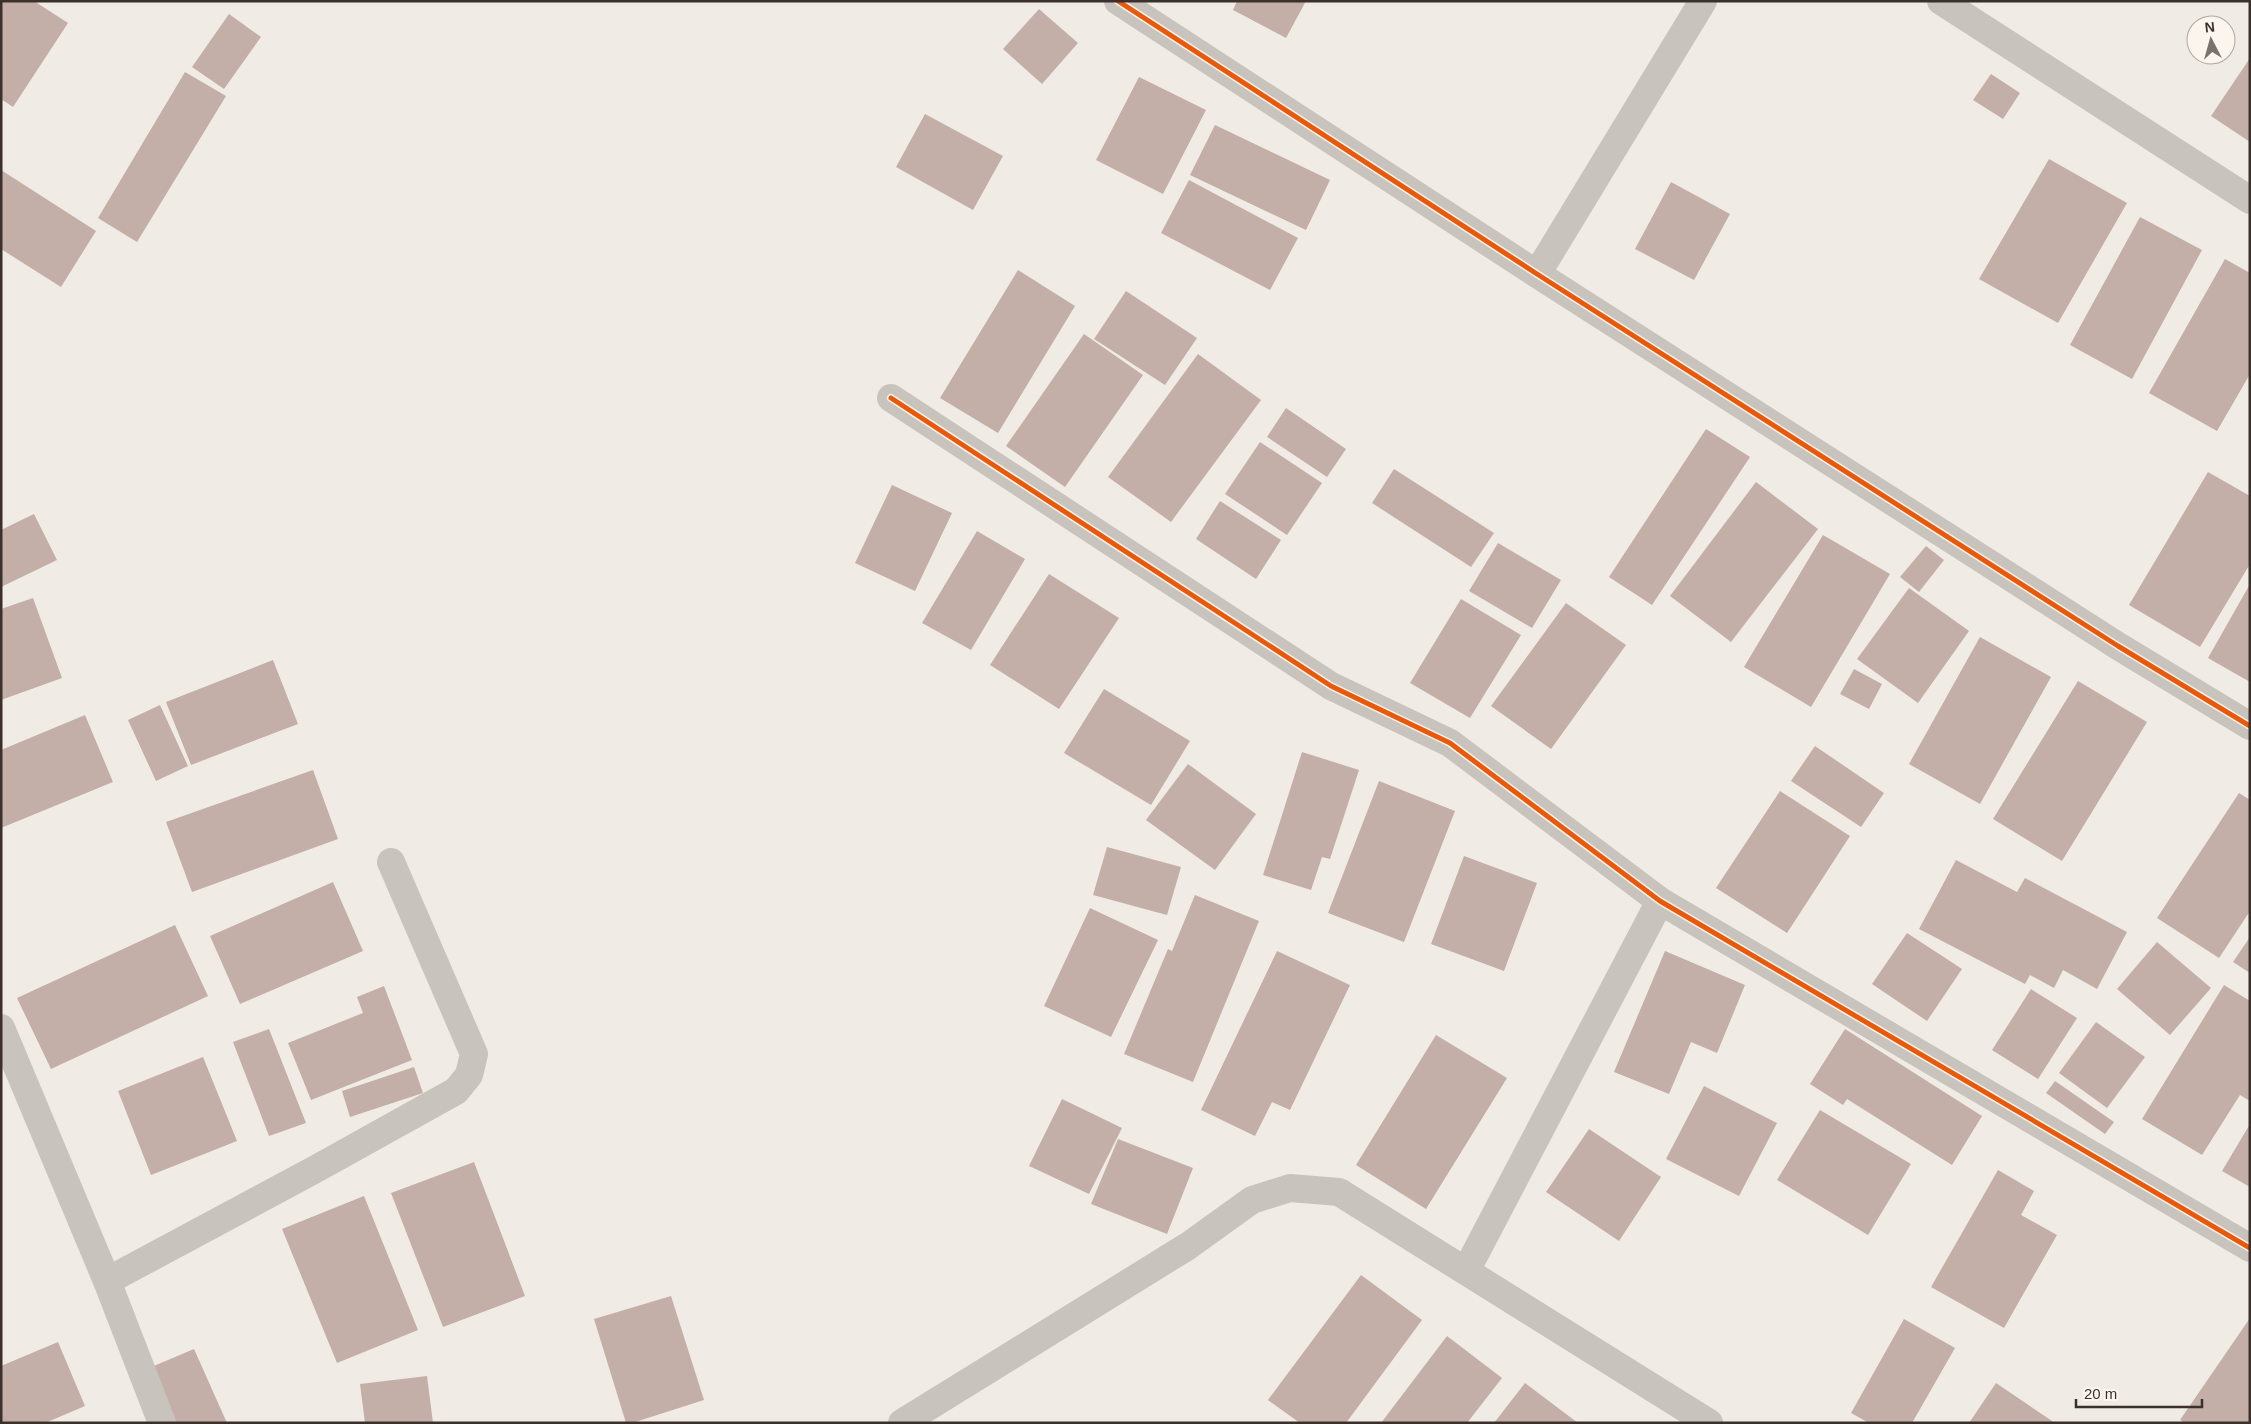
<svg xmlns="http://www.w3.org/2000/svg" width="2251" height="1424" font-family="Arial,sans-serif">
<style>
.building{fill:#c3afa7}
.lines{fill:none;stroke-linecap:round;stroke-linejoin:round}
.minor{stroke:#c9c3be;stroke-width:28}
.cycleway-casing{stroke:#fbf5ee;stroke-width:8}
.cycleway{stroke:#e8590c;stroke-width:5}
</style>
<rect width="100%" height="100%" fill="#f0ebe5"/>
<!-- building -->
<path class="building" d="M 1,1 L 34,1 L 68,23 L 13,107 L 1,99 Z
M 1237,1 L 1306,1 L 1286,38 L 1233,10 Z
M 1039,9 L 1078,43 L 1042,84 L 1003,49 Z
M 229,14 L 261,37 L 224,89 L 192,67 Z
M 2250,58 L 2250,142 L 2211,116 Z
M 185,72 L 226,96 L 137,242 L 98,218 Z
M 1991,74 L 2020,93 L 2003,119 L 1973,100 Z
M 1139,77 L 1206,110 L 1163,194 L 1096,160 Z
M 925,114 L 1003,156 L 973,210 L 896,167 Z
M 1215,125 L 1330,180 L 1306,230 L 1190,175 Z
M 2049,159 L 2127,203 L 2058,323 L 1979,279 Z
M 1,170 L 96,231 L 61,287 L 1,249 Z
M 1189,180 L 1298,238 L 1270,290 L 1161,233 Z
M 1671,182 L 1730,214 L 1694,280 L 1635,249 Z
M 2140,217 L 2202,250 L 2132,379 L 2070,345 Z
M 2225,259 L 2250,273 L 2250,374 L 2217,431 L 2149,393 Z
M 1018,270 L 1075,306 L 998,433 L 940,398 Z
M 1126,291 L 1197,338 L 1165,385 L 1094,339 Z
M 1084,334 L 1143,375 L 1065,487 L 1006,446 Z
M 1198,354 L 1261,400 L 1171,522 L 1108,477 Z
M 1286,408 L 1346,449 L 1327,477 L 1267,437 Z
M 1706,429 L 1750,457 L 1652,605 L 1609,577 Z
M 1260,442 L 1322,483 L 1287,535 L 1225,494 Z
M 1394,469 L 1494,533 L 1471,567 L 1372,503 Z
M 2208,472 L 2250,496 L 2250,564 L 2200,647 L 2129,605 Z
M 1756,482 L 1818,529 L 1731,642 L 1670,596 Z
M 892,485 L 952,513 L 915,591 L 855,563 Z
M 1220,501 L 1281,540 L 1256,579 L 1196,539 Z
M 34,514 L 57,560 L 1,587 L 1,530 Z
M 977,531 L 1025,559 L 971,650 L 922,623 Z
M 1823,535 L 1890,574 L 1811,707 L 1744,667 Z
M 1498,543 L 1561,580 L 1532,628 L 1469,591 Z
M 1926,546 L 1944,560 L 1919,592 L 1900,577 Z
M 1049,574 L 1119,618 L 1059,709 L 990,665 Z
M 2250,584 L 2250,682 L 2208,658 Z
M 1909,588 L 1969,631 L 1918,703 L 1857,659 Z
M 33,598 L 62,678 L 1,700 L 1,609 Z
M 1461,599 L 1521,635 L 1470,718 L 1410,683 Z
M 1566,603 L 1626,645 L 1551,749 L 1491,706 Z
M 1980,637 L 2051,677 L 1980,804 L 1909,764 Z
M 273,660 L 298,724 L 191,765 L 166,702 Z
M 1854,669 L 1882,684 L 1869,709 L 1840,694 Z
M 2078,681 L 2147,722 L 2062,861 L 1993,819 Z
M 1104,689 L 1190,741 L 1151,805 L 1064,753 Z
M 160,705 L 188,766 L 156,781 L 128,720 Z
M 85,715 L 113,782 L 1,828 L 1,750 Z
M 1815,746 L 1884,793 L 1861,827 L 1791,781 Z
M 1302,752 L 1359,770 L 1330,859 L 1322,857 L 1311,890 L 1263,875 Z
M 1188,764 L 1256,814 L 1215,870 L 1146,820 Z
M 313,770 L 338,839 L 192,892 L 166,822 Z
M 1379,781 L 1455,811 L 1404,942 L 1328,913 Z
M 1780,791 L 1850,836 L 1787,933 L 1716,888 Z
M 2239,793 L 2250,800 L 2250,911 L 2219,958 L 2157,918 Z
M 1107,847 L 1181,867 L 1167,915 L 1093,895 Z
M 1464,856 L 1537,883 L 1504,971 L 1431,944 Z
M 1956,860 L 2017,892 L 2025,878 L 2127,932 L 2097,989 L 2063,970 L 2054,988 L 2030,975 L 2025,984 L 1919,929 Z
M 333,882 L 363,951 L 240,1004 L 210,936 Z
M 1195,895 L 1259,921 L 1193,1082 L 1124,1054 L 1168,949 L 1172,951 Z
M 1090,908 L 1158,940 L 1111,1037 L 1044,1006 Z
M 175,925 L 208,996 L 51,1069 L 17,998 Z
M 1907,933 L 1962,969 L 1927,1021 L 1872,984 Z
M 2250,937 L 2250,973 L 2233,962 Z
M 2157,942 L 2211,988 L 2170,1035 L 2117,989 Z
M 1277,951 L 1350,985 L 1290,1110 L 1272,1102 L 1255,1136 L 1201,1110 Z
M 1665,951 L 1745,985 L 1717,1053 L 1691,1042 L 1669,1094 L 1614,1072 Z
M 2224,985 L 2250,1001 L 2250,1101 L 2240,1095 L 2202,1155 L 2142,1119 Z
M 384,986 L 412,1060 L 311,1100 L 288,1043 L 363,1013 L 357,997 Z
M 2031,989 L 2077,1018 L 2038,1079 L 1992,1050 Z
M 2096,1022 L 2145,1057 L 2107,1108 L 2059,1073 Z
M 269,1029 L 306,1123 L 269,1136 L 233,1042 Z
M 1845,1029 L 1982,1116 L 1952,1165 L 1847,1099 L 1843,1105 L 1810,1084 Z
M 1436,1035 L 1507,1078 L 1426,1209 L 1356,1165 Z
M 203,1057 L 237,1141 L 151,1175 L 118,1091 Z
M 414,1067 L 423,1093 L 350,1117 L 342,1091 Z
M 2055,1081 L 2114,1122 L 2105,1134 L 2046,1093 Z
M 1704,1086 L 1777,1123 L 1739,1196 L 1666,1159 Z
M 1062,1099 L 1122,1128 L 1089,1194 L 1029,1166 Z
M 1820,1110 L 1911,1164 L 1868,1235 L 1777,1180 Z
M 2250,1124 L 2250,1187 L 2222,1171 Z
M 1589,1129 L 1661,1177 L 1619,1241 L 1546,1192 Z
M 1118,1139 L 1193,1168 L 1167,1234 L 1091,1204 Z
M 474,1162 L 525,1296 L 443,1327 L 391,1193 Z
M 1998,1170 L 2034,1191 L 2021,1215 L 2057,1235 L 2004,1328 L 1931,1287 Z
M 364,1196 L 418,1330 L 337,1363 L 282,1229 Z
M 1361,1275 L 1422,1320 L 1346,1423 L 1300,1423 L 1268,1400 Z
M 671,1296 L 704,1400 L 632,1423 L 626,1423 L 594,1319 Z
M 2250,1318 L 2250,1423 L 2185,1423 L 2180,1420 Z
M 1904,1319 L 1955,1348 L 1912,1423 L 1869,1423 L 1851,1413 Z
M 1447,1336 L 1502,1378 L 1467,1423 L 1381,1423 Z
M 58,1342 L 85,1406 L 45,1423 L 1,1423 L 1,1366 Z
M 194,1349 L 227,1423 L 173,1423 L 149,1368 Z
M 427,1376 L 433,1423 L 365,1423 L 360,1384 Z
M 1525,1383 L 1578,1423 L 1494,1423 Z
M 1996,1383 L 2055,1423 L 1969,1423 Z"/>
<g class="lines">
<!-- minor -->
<path class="minor" d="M 1118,1 L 1537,274 L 2118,646 L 2250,726
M 1941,1 L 2250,200
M 1537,274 L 1703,1
M 891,398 L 1331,686 L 1450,743 L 1660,901 L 2250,1248
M 1,1028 L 107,1281 L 162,1423
M 1466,1271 L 1660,901
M 107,1281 L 314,1170 L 456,1091 L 469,1075 L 474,1054 L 391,862
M 902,1423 L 1188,1246 L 1252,1200 L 1290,1188 L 1339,1192 L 1709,1423"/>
<defs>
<path id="cycleway" d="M 1118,1 L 1537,274 L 2118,646 L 2250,726
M 891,398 L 1331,686 L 1450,743 L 1660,901 L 2250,1248"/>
</defs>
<!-- cycleway casing -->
<use href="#cycleway" class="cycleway-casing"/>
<!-- cycleway -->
<use href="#cycleway" class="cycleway"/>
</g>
<!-- border -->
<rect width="2251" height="1424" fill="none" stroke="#3b302b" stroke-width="5"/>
<!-- north arrow -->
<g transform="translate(2211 40) rotate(354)"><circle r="24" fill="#fbf5ee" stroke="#aea6a0"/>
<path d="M0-4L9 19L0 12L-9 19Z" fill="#7a716c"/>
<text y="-8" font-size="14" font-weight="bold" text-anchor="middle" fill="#3b302b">N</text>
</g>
<!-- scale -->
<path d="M2076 1399v8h126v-8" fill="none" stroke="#3b302b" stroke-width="2.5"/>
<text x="2084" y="1399" font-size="15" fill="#3b302b" stroke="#fbf5ee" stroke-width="4" paint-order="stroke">20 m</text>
</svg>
